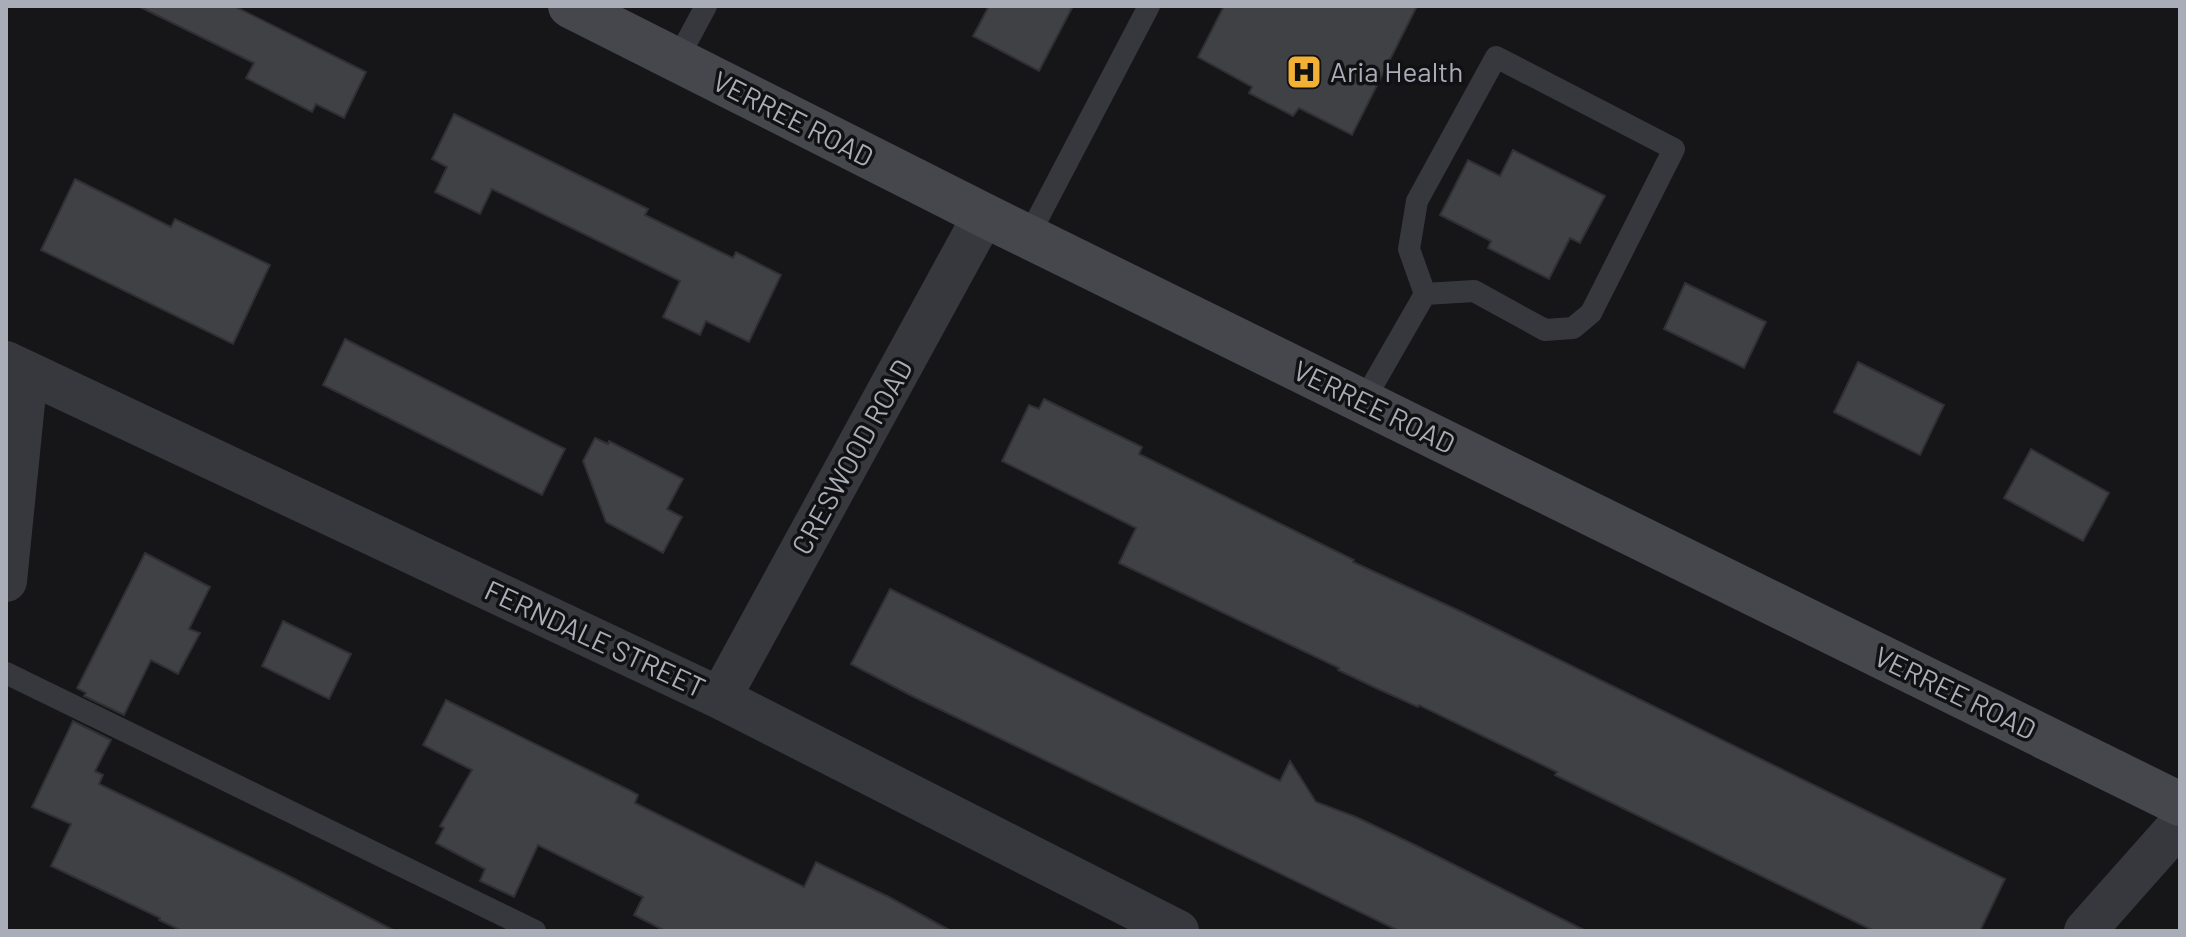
<svg xmlns="http://www.w3.org/2000/svg" width="2186" height="937" font-family="Barlow,sans-serif">
<style>
.building{fill:#404145;stroke:#303034;stroke-width:2}
.lines{fill:none;stroke-linecap:round;stroke-linejoin:round}
.lane{stroke:#37383d;stroke-width:22}
.street{stroke:#37383d;stroke-width:42}
.secondary{stroke:#45474d;stroke-width:44}
.labels{text-anchor:middle;stroke-width:7;stroke-linejoin:round;paint-order:stroke}
.poi-label{font-size:28px;fill:#a8adb8;stroke:#111113;text-anchor:start}
.street-label{font-size:28px;fill:#a8adb8;stroke:#111113}
</style>
<rect width="100%" height="100%" fill="#161618"/>
<!-- building -->
<path class="building" d="M 138,6 L 234,6 L 366,72 L 344,118 L 316,104 L 312,112 L 246,78 L 254,63 Z
M 989,6 L 1073,6 L 1039,71 L 973,36 Z
M 1224,6 L 1417,6 L 1352,135 L 1299,108 L 1293,116 L 1249,93 L 1252,87 L 1198,57 Z
M 454,114 L 648,209 L 645,215 L 733,258 L 736,252 L 781,275 L 749,342 L 706,321 L 700,335 L 663,317 L 680,281 L 492,189 L 480,214 L 435,192 L 447,167 L 432,159 Z
M 1513,150 L 1605,196 L 1580,243 L 1570,238 L 1549,279 L 1488,248 L 1491,241 L 1440,215 L 1468,160 L 1500,176 Z
M 75,179 L 171,227 L 175,219 L 270,265 L 233,344 L 41,250 Z
M 1685,283 L 1766,322 L 1744,368 L 1664,329 Z
M 345,339 L 565,449 L 542,495 L 323,385 Z
M 1858,362 L 1944,405 L 1920,455 L 1834,412 Z
M 1044,399 L 1142,447 L 1139,454 L 1354,560 L 1353,562 L 1462,612 L 2005,879 L 1980,931 L 1874,931 L 1555,775 L 1557,772 L 1419,705 L 1418,707 L 1378,689 L 1338,670 L 1339,668 L 1119,563 L 1136,528 L 1002,461 L 1029,405 L 1039,409 Z
M 595,438 L 608,444 L 609,441 L 683,479 L 667,509 L 682,517 L 663,553 L 606,522 L 583,461 Z
M 2031,449 L 2109,493 L 2083,541 L 2004,498 Z
M 145,553 L 210,587 L 189,629 L 200,633 L 178,674 L 151,660 L 124,715 L 84,696 L 86,693 L 77,688 Z
M 890,589 L 1280,781 L 1290,761 L 1316,802 L 1356,817 L 1413,844 L 1586,931 L 1399,931 L 912,696 L 851,664 Z
M 283,621 L 351,654 L 329,699 L 262,666 Z
M 446,700 L 629,790 L 638,795 L 635,803 L 804,887 L 816,862 L 889,897 L 951,931 L 665,931 L 634,915 L 643,897 L 538,845 L 514,897 L 480,881 L 485,869 L 436,843 L 444,828 L 440,826 L 472,770 L 423,745 Z
M 73,721 L 111,740 L 95,771 L 103,775 L 99,784 L 285,874 L 395,931 L 182,931 L 159,920 L 160,918 L 51,866 L 71,824 L 32,807 Z"/>
<g class="lines">
<!-- lane -->
<path class="lane" d="M 677,60 L 706,6
M 1028,237 L 1149,6
M 1363,402 L 1425,294 L 1409,249 L 1417,201 L 1496,57 L 1674,149 L 1591,313 L 1573,328 L 1545,330 L 1474,291 L 1425,294
M 6,673 L 535,931"/>
<!-- street -->
<path class="street" d="M 6,362 L 720,698 L 1178,931
M 6,581 L 27,373
M 720,698 L 984,215
M 2085,931 L 2180,824"/>
<!-- secondary -->
<path class="secondary" d="M 570,6 L 984,215 L 2180,804"/>
</g>
<!-- icons -->
<defs>
<symbol id="hospital-square" viewBox="-11 -11 22 22"><rect x="-9" y="-9" width="18" height="18" rx="4" fill="#f2b134" stroke="#111113"/><path d="M-5-5h3v3.5h4V-5h3V5h-3V1.5h-4V5h-3Z" fill="#111"/></symbol>
</defs>
<g fill-rule="evenodd">
<use href="#hospital-square" x="1284" y="52" width="40" height="40"/>
</g>
<g class="labels">
<!-- poi labels -->
<g class="poi-label">
<text x="1330" y="82">Aria Health</text>
</g>
<!-- street labels -->
<g class="street-label">
<text transform="translate(793 119) rotate(27)" y="10">VERREE ROAD</text>
<text transform="translate(1374 407) rotate(26)" y="10">VERREE ROAD</text>
<text transform="translate(852 457) rotate(-61)" y="10">CRESWOOD ROAD</text>
<text transform="translate(595 639) rotate(25)" y="10">FERNDALE STREET</text>
<text transform="translate(1955 693) rotate(26)" y="10">VERREE ROAD</text>
</g>
</g>
<!-- border -->
<rect width="2186" height="937" fill="none" stroke="#a8adb8" stroke-width="16"/>
</svg>
